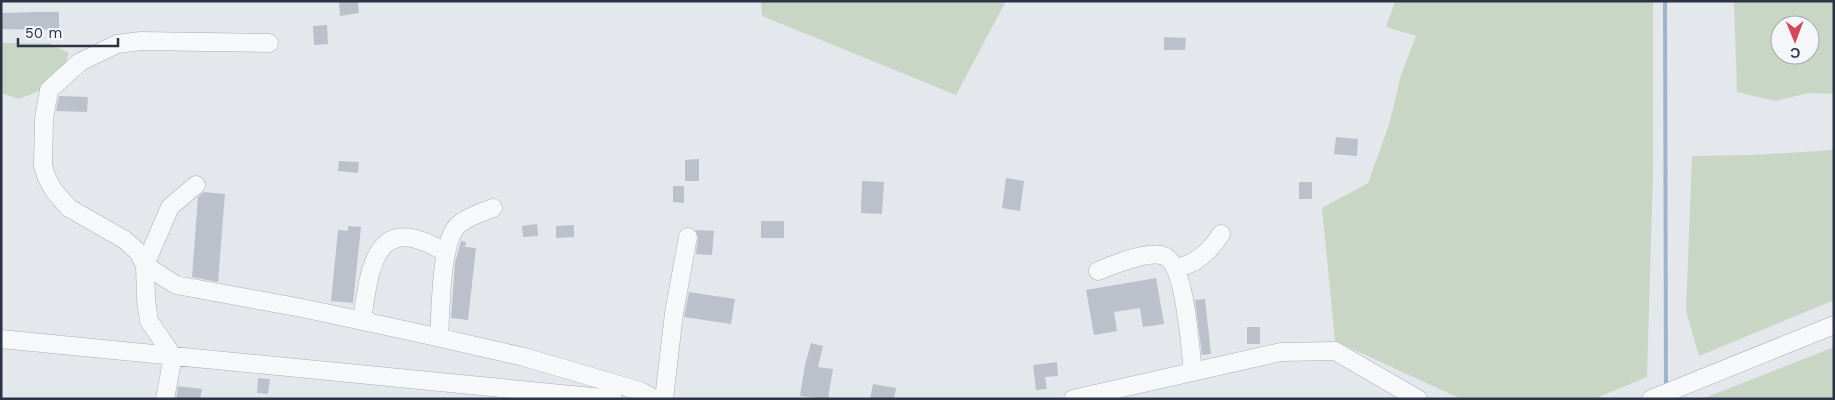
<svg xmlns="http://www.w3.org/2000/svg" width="1835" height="400" font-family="'Work Sans',sans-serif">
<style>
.green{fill:#c9d6c5;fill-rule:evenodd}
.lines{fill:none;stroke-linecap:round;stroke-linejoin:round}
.stream{stroke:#9fb4cc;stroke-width:4}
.building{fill:#bbc0ca}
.minor-casing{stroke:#a9aeb7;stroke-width:19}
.minor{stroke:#f7f8fa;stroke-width:18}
</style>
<rect width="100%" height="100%" fill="#e4e7ec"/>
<!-- green -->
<path class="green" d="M 761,1 L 1006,1 L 956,95 L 762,16 Z
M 1395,1 L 1653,1 L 1653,174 L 1647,377 L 1594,399 L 1461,399 L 1335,341 L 1322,208 L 1368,183 L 1389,125 L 1401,75 L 1416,36 L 1386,27 Z
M 1734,1 L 1834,1 L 1834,94 L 1809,93 L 1775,101 L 1737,92 ZM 1780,25 L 1810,25 L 1810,55 L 1780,55 Z
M 1,43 L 49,43 L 69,53 L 65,65 L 44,89 L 19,99 L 1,93 Z
M 1834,150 L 1834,300 L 1699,356 L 1686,311 L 1692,156 L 1752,155 Z
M 1834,347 L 1834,399 L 1702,399 Z"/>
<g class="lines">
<!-- stream -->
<path class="stream" d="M 1665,1 L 1666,386"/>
</g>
<!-- building -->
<path class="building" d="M 339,1 L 358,1 L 359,13 L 340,16 Z
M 35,12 L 59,12 L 59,30 L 1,29 L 1,13 Z
M 327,25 L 328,44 L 314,45 L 313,26 Z
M 1164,37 L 1186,38 L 1185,50 L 1164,50 Z
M 59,96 L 88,97 L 87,112 L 56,111 Z
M 1336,137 L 1358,139 L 1357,156 L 1334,154 Z
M 699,159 L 699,181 L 685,181 L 685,160 Z
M 339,161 L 359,162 L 358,173 L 338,171 Z
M 1006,178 L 1024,181 L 1020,211 L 1002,208 Z
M 862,181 L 884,182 L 882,214 L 861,213 Z
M 1299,182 L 1312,182 L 1312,199 L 1299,199 Z
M 673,186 L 684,186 L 684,203 L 673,202 Z
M 204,192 L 225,194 L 218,282 L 192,277 L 198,197 Z
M 761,221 L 784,221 L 784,238 L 761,238 Z
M 537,224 L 538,236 L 523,237 L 522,226 Z
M 574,225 L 574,237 L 556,238 L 556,226 Z
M 348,226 L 361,227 L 353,303 L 331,301 L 338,230 L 348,231 Z
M 696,230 L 714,231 L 712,255 L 696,254 L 698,238 Z
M 461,241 L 466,242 L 465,247 L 476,248 L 468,320 L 451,318 L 455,263 Z
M 1156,278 L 1164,324 L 1143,327 L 1140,308 L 1114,312 L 1117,331 L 1094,335 L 1086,290 Z
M 689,292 L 735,299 L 731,324 L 684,317 Z
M 1205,299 L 1211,354 L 1202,355 L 1195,300 Z
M 1247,327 L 1260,327 L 1260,344 L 1247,344 Z
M 811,343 L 823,346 L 818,367 L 833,369 L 828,399 L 800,396 L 805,365 Z
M 1057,362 L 1058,376 L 1045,377 L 1047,389 L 1036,390 L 1033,365 Z
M 258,378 L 270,379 L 268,394 L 257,393 Z
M 873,384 L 896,388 L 894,399 L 870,399 Z
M 178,386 L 202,389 L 200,399 L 176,399 Z"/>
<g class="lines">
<defs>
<path id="minor" d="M 196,185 L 170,207 L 145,265 L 176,285 L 302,308 L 423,334 L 524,357 L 640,391 L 655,399
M 1176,268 C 1195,265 1211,250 1221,234
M 1098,271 C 1112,265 1150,250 1164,256 C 1186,264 1190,349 1193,372
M 362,320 C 370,265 376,209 446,253
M 439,337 C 441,311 440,242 458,225 C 467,217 482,212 493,208
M 1,339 L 613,399
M 165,399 L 173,356 L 149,321 L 146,300 L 145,265 L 138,252 L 125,240 L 69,208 L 54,191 L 47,178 L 43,166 L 44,119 L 49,90 L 80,62 L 117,44 L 141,41 L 269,43
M 664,399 L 674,313 L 688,237
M 1073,399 L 1281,352 L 1335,351 L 1418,399
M 1651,399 L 1834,325"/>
</defs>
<!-- minor casing -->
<use href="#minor" class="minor-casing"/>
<!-- minor -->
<use href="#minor" class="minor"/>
</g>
<!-- border -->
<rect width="1835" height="400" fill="none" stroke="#2b3445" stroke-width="5"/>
<!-- north arrow -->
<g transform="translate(1795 40) rotate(179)"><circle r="24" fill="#f4f6f9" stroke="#a4a8b1"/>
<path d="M0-4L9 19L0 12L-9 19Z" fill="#d1495b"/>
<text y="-8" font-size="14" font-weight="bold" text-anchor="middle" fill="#2b3445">С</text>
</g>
<!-- scale -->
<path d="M18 38v8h100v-8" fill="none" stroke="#2b3445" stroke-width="2.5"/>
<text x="25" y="38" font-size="15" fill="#2b3445" stroke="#f4f6f9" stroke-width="4" paint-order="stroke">50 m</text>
</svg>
